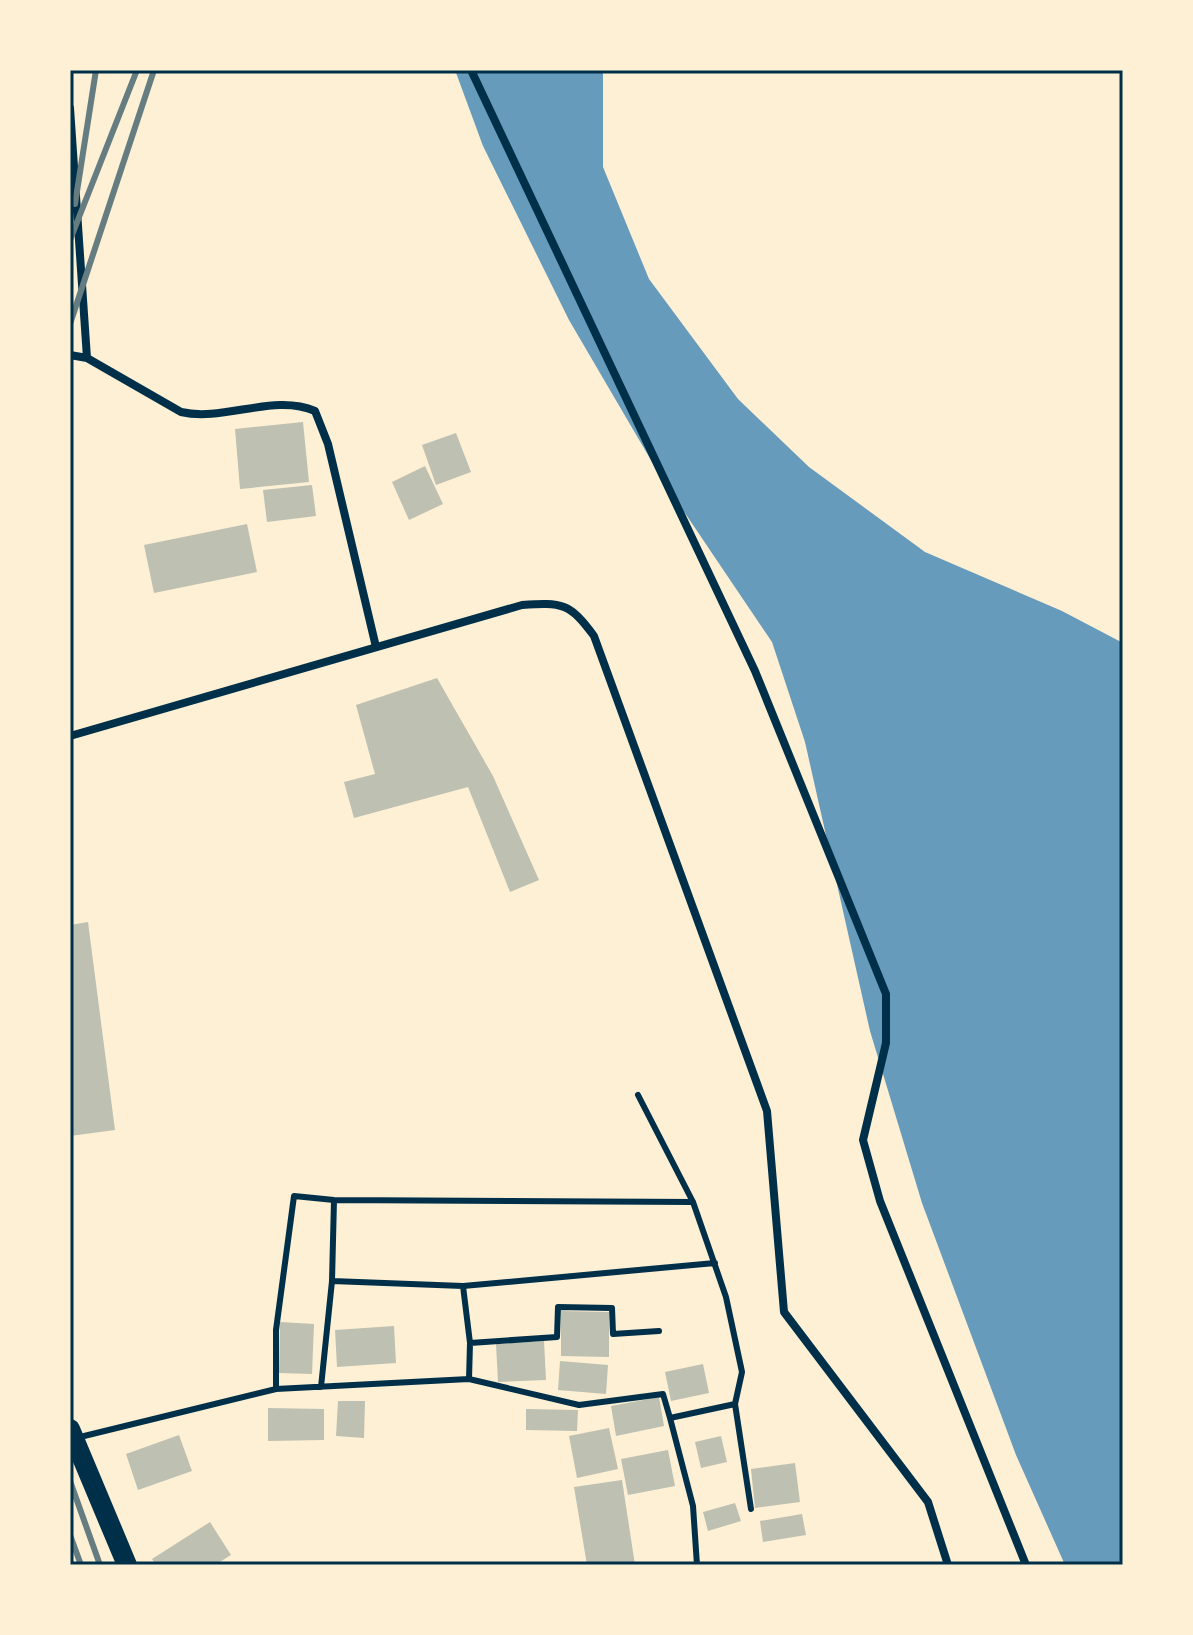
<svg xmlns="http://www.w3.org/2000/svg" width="1193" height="1635" font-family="'Roboto Condensed',sans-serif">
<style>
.water{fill:#669bbc}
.building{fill:#bec0b2}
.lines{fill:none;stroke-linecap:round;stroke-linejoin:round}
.service{stroke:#003049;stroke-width:6}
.minor{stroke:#003049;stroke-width:8}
.primary{stroke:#003049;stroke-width:20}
.rail{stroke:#657d81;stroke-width:6}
.neatline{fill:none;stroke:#003049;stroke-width:3}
</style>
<rect width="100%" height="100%" fill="#fdf0d5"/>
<!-- water -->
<path class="water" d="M 455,70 L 603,70 L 603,167 L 649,279 L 738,399 L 809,467 L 925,552 L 1062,611 L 1123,643 L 1123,1565 L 1065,1565 L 1016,1455 L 922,1203 L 870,1031 L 805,742 L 772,642 L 662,479 L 569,320 L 483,146 Z"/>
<!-- building -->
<path class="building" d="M 303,422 L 309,482 L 240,489 L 235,429 Z
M 456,433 L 471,472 L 436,485 L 422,445 Z
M 425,466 L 443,504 L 409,520 L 392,482 Z
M 312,485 L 316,516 L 267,522 L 263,490 Z
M 247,524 L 257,572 L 154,593 L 144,545 Z
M 437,678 L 493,776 L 539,880 L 510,892 L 468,787 L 354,818 L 344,782 L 375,774 L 356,705 Z
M 88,922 L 115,1130 L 70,1136 L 70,925 Z
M 561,1311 L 609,1312 L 609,1357 L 561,1356 Z
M 280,1322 L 314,1324 L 312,1374 L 279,1373 Z
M 394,1326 L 396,1363 L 337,1367 L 335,1330 Z
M 544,1341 L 546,1380 L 498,1382 L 496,1344 Z
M 560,1361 L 608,1365 L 606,1394 L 558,1390 Z
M 703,1364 L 709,1393 L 671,1401 L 665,1372 Z
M 659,1397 L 664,1426 L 616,1436 L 611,1406 Z
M 338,1401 L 365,1401 L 364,1438 L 336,1436 Z
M 268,1408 L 324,1409 L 324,1440 L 268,1441 Z
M 526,1409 L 578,1410 L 577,1431 L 526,1430 Z
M 609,1428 L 618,1469 L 577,1478 L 569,1436 Z
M 179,1435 L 192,1471 L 138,1490 L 126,1454 Z
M 721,1436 L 727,1462 L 701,1468 L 695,1442 Z
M 668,1450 L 675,1486 L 628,1495 L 621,1459 Z
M 795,1463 L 800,1502 L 755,1508 L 751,1469 Z
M 622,1480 L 635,1565 L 587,1565 L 574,1487 Z
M 735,1503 L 741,1521 L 708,1531 L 703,1512 Z
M 802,1514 L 806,1535 L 763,1542 L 760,1521 Z
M 210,1522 L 231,1555 L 215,1565 L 156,1565 L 152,1559 Z"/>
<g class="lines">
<!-- service -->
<path class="service" d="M 638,1095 L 693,1202 L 726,1297 L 742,1372 L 735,1404 L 751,1509
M 332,1281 L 463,1286 L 715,1263
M 463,1286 L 470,1343 L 469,1379
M 470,1343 L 557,1337 L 558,1307 L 612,1308 L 613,1334 L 659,1331
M 321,1387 L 332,1281 L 334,1200
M 276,1389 L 276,1330 L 294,1196 L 334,1200 L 693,1202
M 670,1418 L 693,1506 L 697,1565
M 76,1438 L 276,1389 L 469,1379 L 579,1405 L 663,1394 L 670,1418 L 735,1404"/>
<!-- minor -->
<path class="minor" d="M 471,70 L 755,671 L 886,994 L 886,1043 L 863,1140 L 880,1201 L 1026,1565
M 70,108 L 87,358
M 70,355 L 87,358 L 181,412 C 224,422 274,393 315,411 L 328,444 L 376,647
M 70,736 L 522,605 C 562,602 570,603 594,636 L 767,1111 L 784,1312 L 928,1502 L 948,1565"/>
<!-- primary -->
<path class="primary" d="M 70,1429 L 127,1565"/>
<!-- rail -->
<path class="rail" d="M 75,204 L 96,70
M 70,240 L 137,70
M 70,324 L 154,70
M 70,1481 L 100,1565
M 70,1535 L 81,1565"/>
</g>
<!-- border -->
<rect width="1193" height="1635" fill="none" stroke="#fdf0d5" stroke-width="144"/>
<rect x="72" y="72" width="1049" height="1491" class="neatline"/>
</svg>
